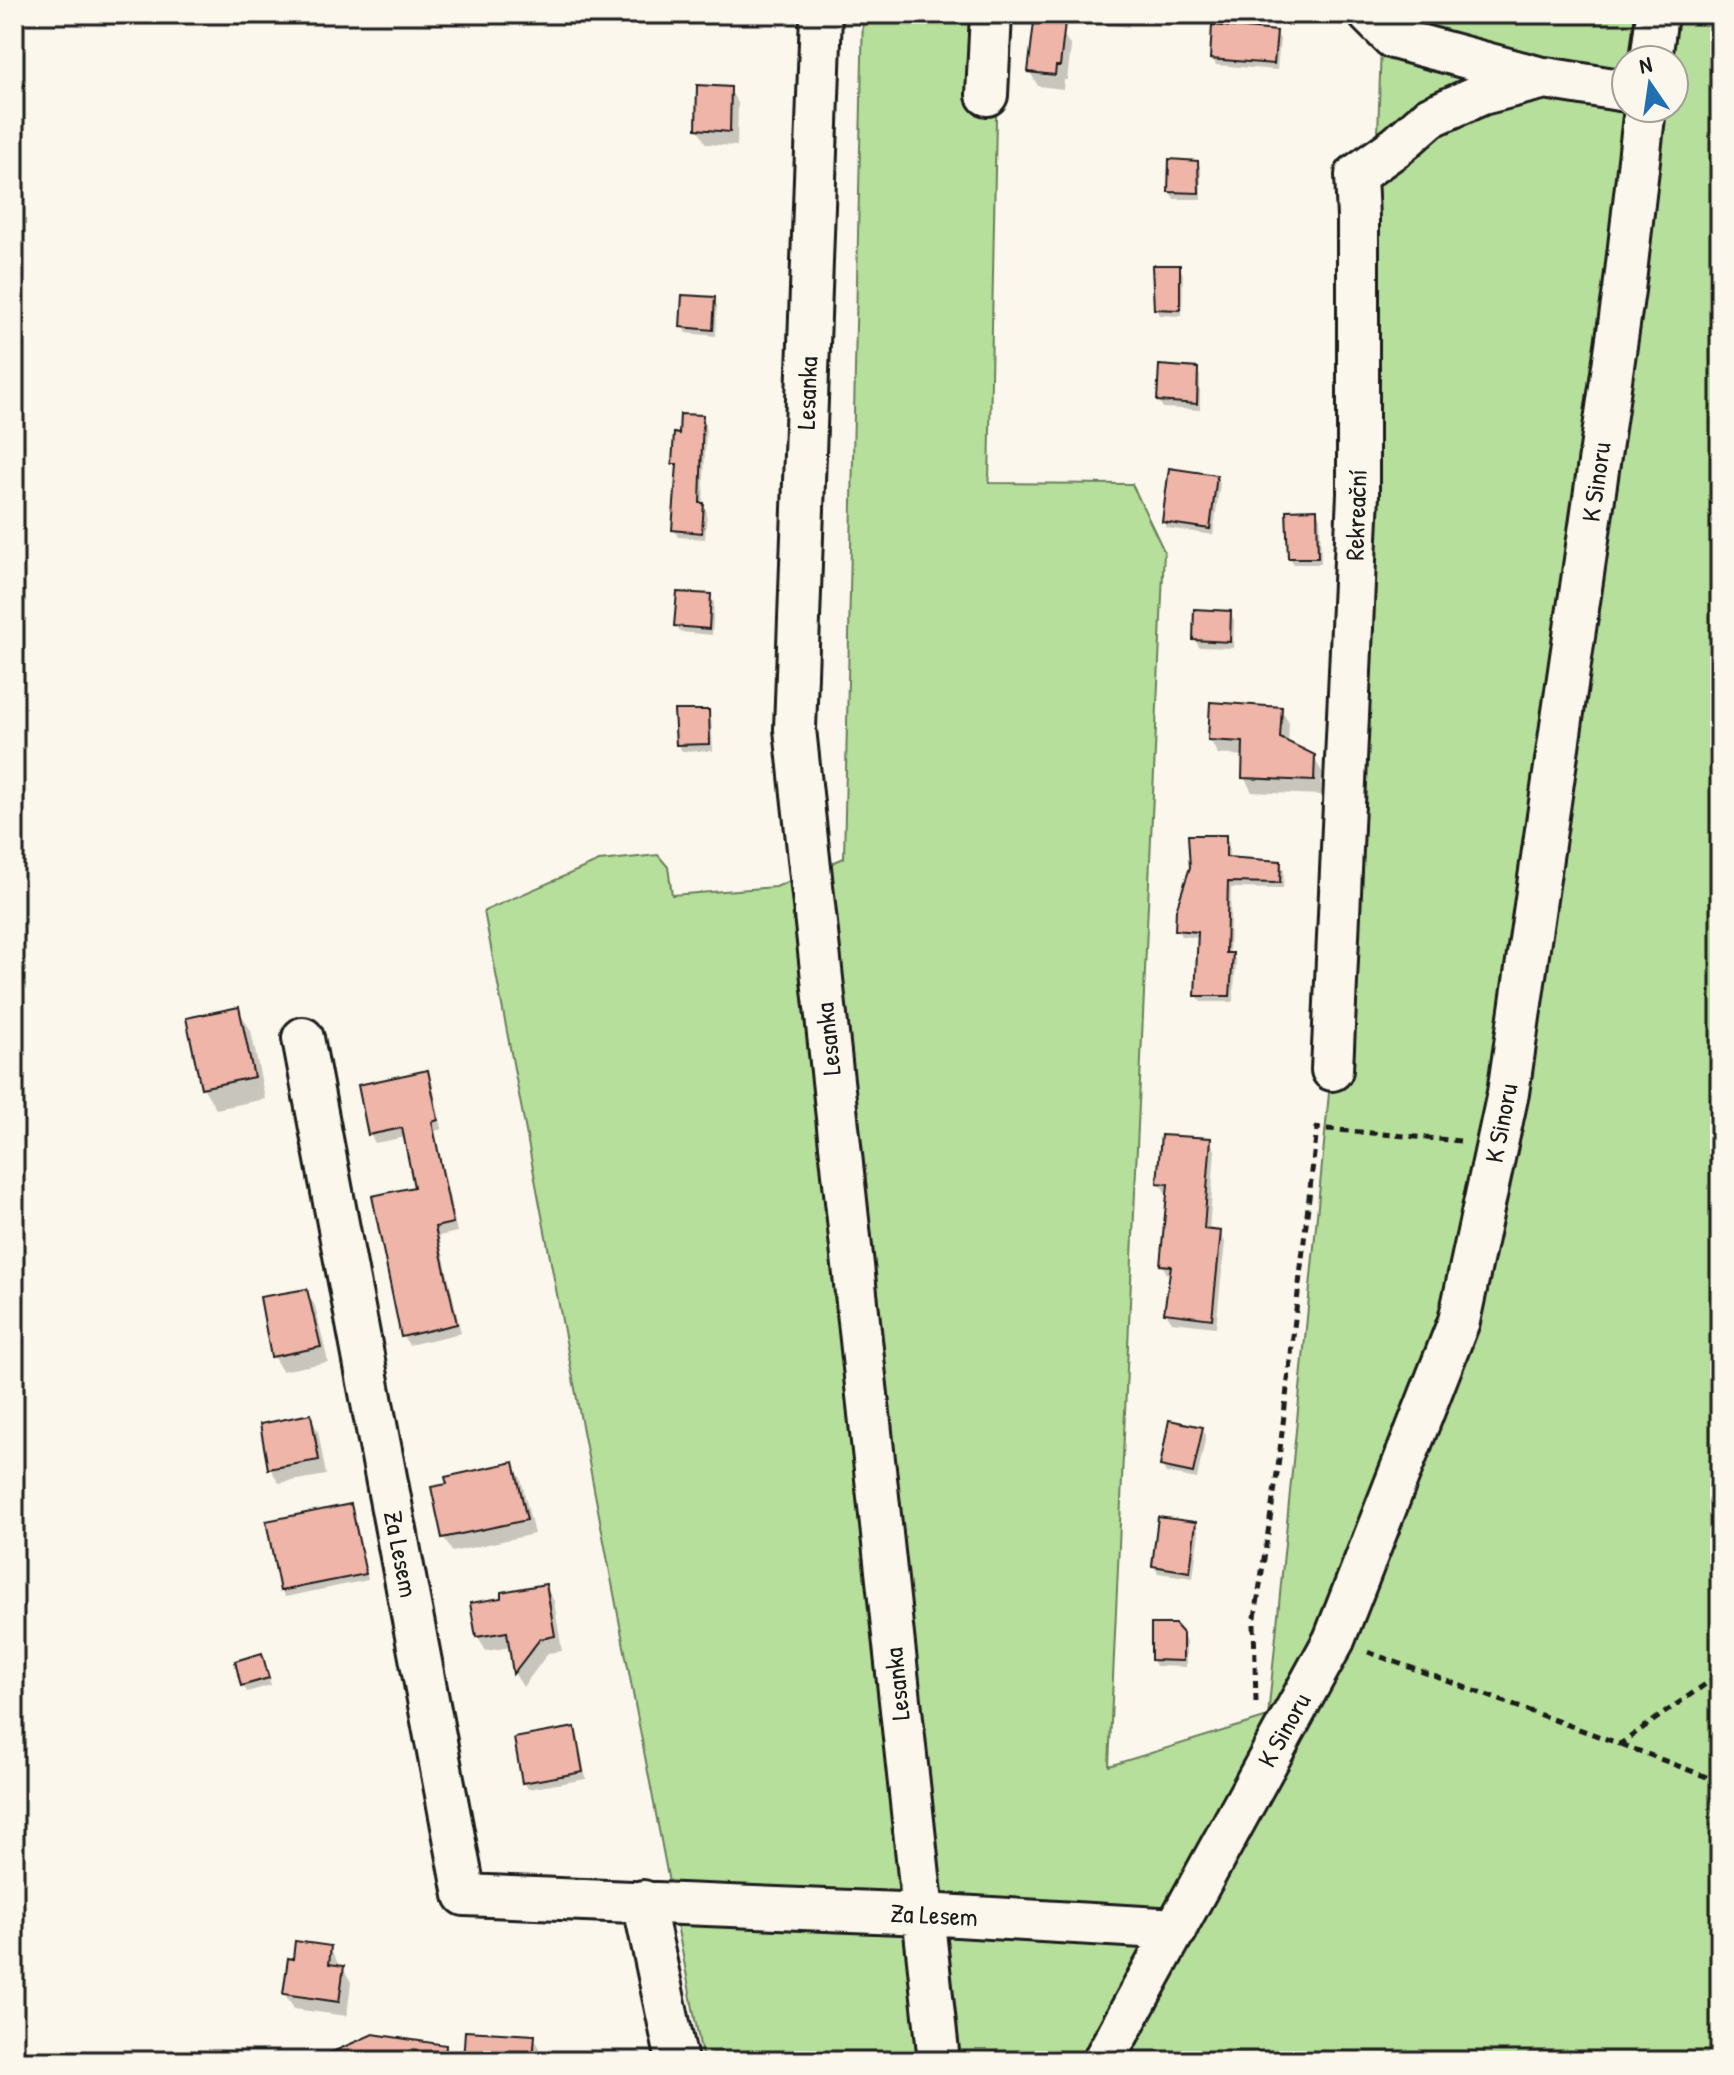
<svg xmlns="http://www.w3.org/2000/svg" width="1734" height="2075" font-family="'Patrick Hand',sans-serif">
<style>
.green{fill:#b6df9b;stroke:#697e5c;stroke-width:2;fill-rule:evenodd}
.shadow{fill:#0003}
.building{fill:#efb5a8;stroke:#1c1c1c;stroke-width:2}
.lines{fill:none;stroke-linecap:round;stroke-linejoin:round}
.minor-casing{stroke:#1c1c1c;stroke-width:46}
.path{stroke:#1c1c1c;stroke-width:5;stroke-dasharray:8 6;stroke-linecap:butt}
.minor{stroke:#fbf7ec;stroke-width:40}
.labels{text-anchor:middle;stroke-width:7;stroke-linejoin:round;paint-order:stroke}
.street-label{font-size:26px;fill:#1c1c1c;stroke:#fbf7ec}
</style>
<rect width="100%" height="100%" fill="#fbf7ec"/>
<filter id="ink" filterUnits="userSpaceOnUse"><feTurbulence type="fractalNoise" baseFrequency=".0125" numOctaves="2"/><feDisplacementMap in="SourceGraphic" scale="16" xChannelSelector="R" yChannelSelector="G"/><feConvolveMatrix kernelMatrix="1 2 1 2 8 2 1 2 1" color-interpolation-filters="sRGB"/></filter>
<g filter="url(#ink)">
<!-- green -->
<path class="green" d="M 863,14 L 998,14 L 989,483 L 1132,484 L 1164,551 L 1109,1766 L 1268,1717 L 1355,827 L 1382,14 L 1720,14 L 1720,2061 L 703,2061 L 484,911 L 599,861 L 658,855 L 668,867 L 672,895 L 776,887 L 844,858 ZM 1626,60 L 1674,60 L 1674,108 L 1626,108 Z"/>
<!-- shadow -->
<path class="shadow" d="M 1085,14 L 1130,14 L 1129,27 L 1090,22 Z
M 1062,32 L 1071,47 L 1067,80 L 1064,80 L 1063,89 L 1038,86 L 1030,72 Z
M 1276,33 L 1280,39 L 1277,70 L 1216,65 L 1212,58 Z
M 729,89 L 738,103 L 737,146 L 706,144 L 698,129 Z
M 1197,163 L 1201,169 L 1201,199 L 1174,199 L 1170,192 Z
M 1179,267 L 1183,274 L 1182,316 L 1159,315 L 1156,309 Z
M 713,299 L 717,305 L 716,336 L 686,333 L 683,327 Z
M 1196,370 L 1200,376 L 1200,410 L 1163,408 L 1159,401 Z
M 702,417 L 706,424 L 703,505 L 707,512 L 705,539 L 678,537 L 674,530 L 678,470 L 674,463 L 681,436 Z
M 1216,476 L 1220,483 L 1213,535 L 1167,528 L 1164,521 Z
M 1316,511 L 1320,518 L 1321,564 L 1294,564 L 1290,558 Z
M 710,596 L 714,603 L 712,635 L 680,632 L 676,626 Z
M 1230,613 L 1234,620 L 1233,648 L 1199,647 L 1195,640 Z
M 1281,709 L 1289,723 L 1288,744 L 1313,756 L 1322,772 L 1321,795 L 1252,792 L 1244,777 L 1245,756 L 1218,754 L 1210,740 Z
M 707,712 L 711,719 L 713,751 L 682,751 L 678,744 Z
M 1225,837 L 1229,843 L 1229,859 L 1280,863 L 1284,870 L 1283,889 L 1231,888 L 1229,955 L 1232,955 L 1236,962 L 1233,1002 L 1201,1002 L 1197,995 L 1200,938 L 1181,936 L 1177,929 Z
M 238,1009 L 251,1031 L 265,1099 L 216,1109 L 203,1087 Z
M 427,1073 L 432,1082 L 442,1129 L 435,1131 L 457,1232 L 439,1236 L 461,1333 L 409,1345 L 403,1336 L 417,1189 L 406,1137 L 375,1143 L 370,1134 Z
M 1210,1140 L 1215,1150 L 1209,1231 L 1220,1233 L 1225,1242 L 1216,1327 L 1172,1322 L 1166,1313 L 1172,1274 L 1167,1274 L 1162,1264 L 1169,1192 L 1165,1192 L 1159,1182 Z
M 306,1291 L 315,1306 L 328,1362 L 282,1371 L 273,1356 Z
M 310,1417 L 318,1431 L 326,1475 L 279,1483 L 270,1468 Z
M 1202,1429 L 1206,1435 L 1197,1479 L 1166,1473 L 1162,1466 Z
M 513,1464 L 521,1479 L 534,1534 L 452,1552 L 444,1537 Z
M 350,1506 L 354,1512 L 368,1580 L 285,1597 L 281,1590 Z
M 1195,1524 L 1199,1531 L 1193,1578 L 1158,1573 L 1154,1566 Z
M 545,1586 L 554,1601 L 562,1651 L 548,1653 L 523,1687 L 515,1674 L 511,1647 L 486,1651 L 477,1636 L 503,1599 Z
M 1182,1634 L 1186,1642 L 1186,1667 L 1156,1666 L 1153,1660 Z
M 264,1662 L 271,1685 L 247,1692 L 243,1685 Z
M 574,1729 L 578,1736 L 586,1779 L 528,1789 L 524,1782 Z
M 330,1948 L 338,1963 L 338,1967 L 343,1968 L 351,1982 L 347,2016 L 294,2009 L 285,1994 Z
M 534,2037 L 542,2052 L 542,2061 L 465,2061 Z"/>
<!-- building -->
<path class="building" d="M 1035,14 L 1066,14 L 1060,66 L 1056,66 L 1055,75 L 1028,72 Z
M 1212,25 L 1277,31 L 1274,64 L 1210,59 Z
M 697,85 L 731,87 L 730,132 L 696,129 Z
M 1169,159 L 1198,161 L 1199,193 L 1168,192 Z
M 1152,265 L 1180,265 L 1180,310 L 1154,309 Z
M 682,295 L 715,297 L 713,330 L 680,327 Z
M 1159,365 L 1198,368 L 1197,404 L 1157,401 Z
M 680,414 L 703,415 L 700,503 L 704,503 L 702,533 L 672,530 L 677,464 L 672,464 L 674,433 L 679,434 Z
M 1169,468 L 1217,475 L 1210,529 L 1162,522 Z
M 1317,509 L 1318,558 L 1288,558 L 1286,510 Z
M 677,592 L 711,594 L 709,629 L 674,626 Z
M 1194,609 L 1231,611 L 1230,642 L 1193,640 Z
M 1210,702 L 1282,707 L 1280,738 L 1315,755 L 1314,781 L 1242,778 L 1243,742 L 1208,740 Z
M 674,710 L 709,710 L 710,744 L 676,745 Z
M 1188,835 L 1226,835 L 1226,857 L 1281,861 L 1280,883 L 1228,882 L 1226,953 L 1233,953 L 1230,996 L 1195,996 L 1198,932 L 1175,930 L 1176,910 L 1190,867 Z
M 239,1007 L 254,1077 L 201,1088 L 186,1018 Z
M 428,1070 L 438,1120 L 432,1122 L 453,1223 L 435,1227 L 457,1324 L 401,1337 L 372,1196 L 414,1187 L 402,1128 L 368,1135 L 358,1085 Z
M 1161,1135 L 1211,1138 L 1204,1229 L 1221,1231 L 1212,1319 L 1164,1313 L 1171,1266 L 1160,1265 L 1168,1184 L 1157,1183 Z
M 307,1289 L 321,1347 L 271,1357 L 260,1297 Z
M 311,1414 L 319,1460 L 268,1469 L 260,1424 Z
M 1169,1420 L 1203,1427 L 1193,1473 L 1160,1466 Z
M 514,1462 L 527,1520 L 442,1538 L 431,1487 L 447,1484 L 445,1477 Z
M 351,1504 L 366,1574 L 280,1591 L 266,1521 Z
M 1158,1517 L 1196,1522 L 1190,1572 L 1152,1566 Z
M 546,1584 L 555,1636 L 540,1639 L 513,1674 L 507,1632 L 476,1637 L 470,1603 L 501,1598 L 501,1592 Z
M 1151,1624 L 1175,1624 L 1183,1633 L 1183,1661 L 1151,1660 Z
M 262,1653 L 269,1678 L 241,1686 L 235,1661 Z
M 575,1727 L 583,1772 L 522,1783 L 514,1738 Z
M 295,1941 L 331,1946 L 329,1964 L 344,1966 L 339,2002 L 283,1994 L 288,1958 L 293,1959 Z
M 465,2031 L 535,2035 L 533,2061 L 463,2061 Z
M 373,2034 L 446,2045 L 445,2061 L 312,2061 Z"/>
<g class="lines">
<defs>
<path id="minor" d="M 821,14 L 795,729 L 939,2061
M 1369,14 L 1393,38 L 1538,77
M 1651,60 L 1657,14
M 987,95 L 991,14
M 303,1038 L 465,1895 L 924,1914 L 1177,1929
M 1332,1070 L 1358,494 L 1358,218 L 1356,175 L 1397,146 L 1430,117 L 1482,94 L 1545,78 L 1626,91
M 643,1901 L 677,2061
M 1103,2061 L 1334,1640 L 1459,1321 L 1508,1093 L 1624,290 L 1645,108"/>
</defs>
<!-- minor casing -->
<use href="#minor" class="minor-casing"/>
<!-- path -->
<path class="path" d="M 1368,1652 L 1620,1744 L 1720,1674
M 1256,1702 L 1254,1624 L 1278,1467 L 1317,1128 L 1460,1141
M 1621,1744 L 1720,1782"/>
<!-- minor -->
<use href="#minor" class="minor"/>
</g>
</g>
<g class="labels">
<!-- street labels -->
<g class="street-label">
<text transform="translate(807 393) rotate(-88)" y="9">Lesanka</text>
<text transform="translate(1596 482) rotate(-82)" y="9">K Sinoru</text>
<text transform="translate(1356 515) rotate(-88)" y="9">Rekreační</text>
<text transform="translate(828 1039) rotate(-96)" y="9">Lesanka</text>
<text transform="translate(1501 1123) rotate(-79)" y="9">K Sinoru</text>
<text transform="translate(401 1554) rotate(79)" y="9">Za Lesem</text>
<text transform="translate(897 1684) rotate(-96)" y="9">Lesanka</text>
<text transform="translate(1284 1730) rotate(-61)" y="9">K Sinoru</text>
<text transform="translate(934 1915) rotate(3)" y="9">Za Lesem</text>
</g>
</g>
<!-- margin -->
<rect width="1734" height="2075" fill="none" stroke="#fbf7ec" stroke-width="48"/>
<rect x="24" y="24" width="1686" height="2027" fill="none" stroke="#1c1c1c" stroke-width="3" filter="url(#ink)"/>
<!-- north arrow -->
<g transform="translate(1650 84) rotate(347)"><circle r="38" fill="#fbf7ec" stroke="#a29f99" stroke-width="2"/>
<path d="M0-6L14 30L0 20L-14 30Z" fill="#1f6fb2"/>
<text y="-12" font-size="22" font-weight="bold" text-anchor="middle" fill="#1c1c1c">N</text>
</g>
</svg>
